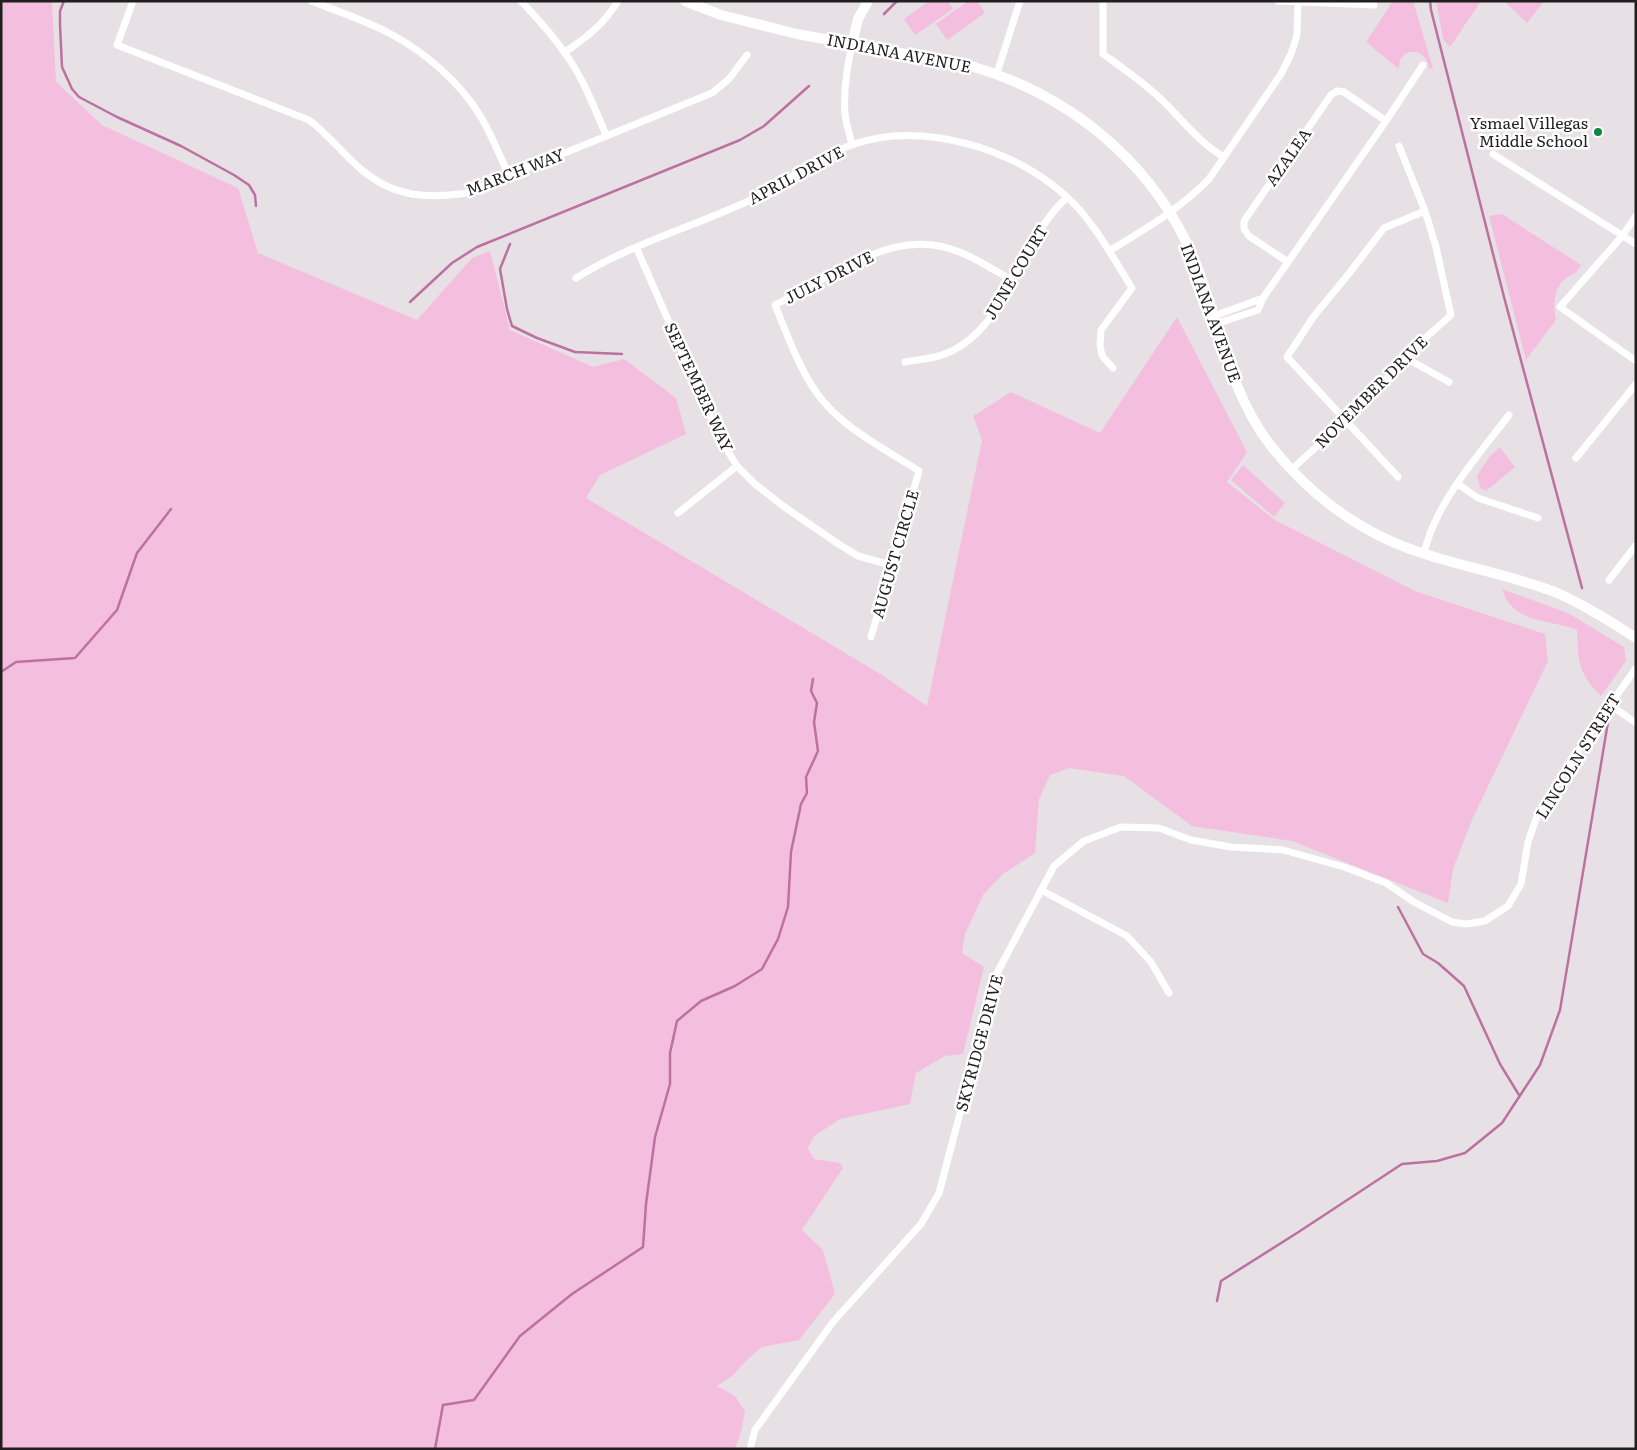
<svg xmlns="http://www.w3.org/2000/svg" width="1637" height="1450" font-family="Literata,serif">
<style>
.green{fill:#f4bfdf}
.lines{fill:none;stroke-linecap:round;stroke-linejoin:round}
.stream{stroke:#bd71a1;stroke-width:2.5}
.street{stroke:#fff;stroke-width:7}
.secondary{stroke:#fff;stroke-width:10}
.poi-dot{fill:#11863e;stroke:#fff;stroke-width:2}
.labels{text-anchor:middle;stroke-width:5;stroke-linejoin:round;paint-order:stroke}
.street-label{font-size:16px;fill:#201e1f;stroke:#fff}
.poi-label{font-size:16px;fill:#201e1f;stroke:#fff;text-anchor:end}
</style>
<rect width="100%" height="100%" fill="#e7e1e5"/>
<!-- green -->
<path class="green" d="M 1,1 L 52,1 L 56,82 L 102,125 L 238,188 L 258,253 L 417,320 L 472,258 L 490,251 L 510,330 L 593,367 L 624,359 L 676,398 L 686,434 L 600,475 L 586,498 L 882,675 L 927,706 L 982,440 L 973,416 L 1011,392 L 1100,433 L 1177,317 L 1247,452 L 1227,482 L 1275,520 L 1415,591 L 1545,634 L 1548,661 L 1471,822 L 1453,869 L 1448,903 L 1292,841 L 1192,826 L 1124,776 L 1069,768 L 1050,775 L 1039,799 L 1035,853 L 1003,874 L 983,895 L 965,934 L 962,953 L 984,967 L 963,1054 L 945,1056 L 916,1073 L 910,1104 L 840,1119 L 813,1137 L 808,1149 L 814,1159 L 840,1163 L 843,1168 L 802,1230 L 823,1250 L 835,1294 L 799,1340 L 762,1347 L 746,1361 L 732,1376 L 717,1386 L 735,1396 L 745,1411 L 741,1432 L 735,1449 L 1,1449 Z
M 929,1 L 948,1 L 953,9 L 915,35 L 904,19 Z
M 968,1 L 977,1 L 985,13 L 947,40 L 936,24 Z
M 1393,1 L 1413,1 L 1433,68 L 1429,69 C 1427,45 1397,47 1399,69 L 1366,42 Z
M 1436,1 L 1481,1 L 1450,47 L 1443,39 Z
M 1504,1 L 1544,1 L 1527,23 Z
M 1502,214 L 1581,265 C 1575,276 1574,272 1566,278 C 1553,289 1553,306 1556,320 L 1526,360 L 1489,216 Z
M 1500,447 L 1515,467 L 1486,491 L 1480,488 L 1477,476 L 1489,457 Z
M 1243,465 L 1285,503 L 1274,517 L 1231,480 Z
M 1502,589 L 1568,613 L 1624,647 L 1626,661 L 1601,696 C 1577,671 1579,664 1577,630 C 1554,620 1526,624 1509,603 C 1506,600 1504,594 1502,589 Z"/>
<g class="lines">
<!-- stream -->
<path class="stream" d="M 64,1 L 60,11 L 60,25 L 62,67 L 72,89 L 79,97 L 117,117 L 181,146 L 234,175 L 249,185 L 255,195 L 256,206
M 1430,1 L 1431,10 L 1504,297 L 1582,588
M 884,14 L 897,1
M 510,244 L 500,269 L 507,309 L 512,326 L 537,338 L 575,352 L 622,354
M 410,302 L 452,263 L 477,247 L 740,140 L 764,126 L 809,86
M 1,672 L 16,662 L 75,658 L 117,610 L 137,553 L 171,509
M 1398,907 L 1423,954 L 1438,963 L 1464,986 L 1500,1064 L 1519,1095
M 1217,1301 L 1221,1281 L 1297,1233 L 1402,1164 L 1437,1161 L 1465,1153 L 1502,1123 L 1540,1065 L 1560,1010 L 1608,722
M 435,1449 L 443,1405 L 474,1400 L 520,1336 L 572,1294 L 643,1247 L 646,1204 L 655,1137 L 670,1084 L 670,1053 L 677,1021 L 701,1001 L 735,986 L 762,969 L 778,939 L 788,907 L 791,852 L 801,804 L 807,793 L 806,777 L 818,751 L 814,722 L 817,703 L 811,691 L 813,679"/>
<!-- street -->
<path class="street" d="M 133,1 L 117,45 L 309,120 C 329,135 344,155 363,171 C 395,197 427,199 466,193 L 712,93 L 729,79 L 747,55
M 311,1 C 337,11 364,20 389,33 C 425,52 460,82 481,117 C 492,136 500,156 509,176
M 521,1 C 536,17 552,34 564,52 C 583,77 594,107 606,135
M 1103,1 L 1103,54 C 1124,69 1146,84 1164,102 C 1184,122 1200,143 1224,157
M 1278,1 L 1374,5
M 565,52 C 586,38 605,23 618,1
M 997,73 L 1020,1
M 852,145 C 850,135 846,124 845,114 C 843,90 847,67 852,44
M 1493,154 L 1636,244
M 1636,216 L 1623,235 L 1560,307 L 1636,361
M 636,247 L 721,440 L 737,466 L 755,484 L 783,506 L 840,545 L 858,556 L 891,565
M 1109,251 C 1145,229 1180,209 1209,179 L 1281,74 L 1291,54 L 1297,35 L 1298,2
M 1288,262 L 1249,236 L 1244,229 L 1244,221 L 1331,95 L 1337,91 L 1344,92 L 1386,121
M 576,278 C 632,243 696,226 755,198 C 779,188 797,170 820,159 C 830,154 841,149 851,145 C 922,120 1012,148 1066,196 C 1093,220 1113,258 1132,288 L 1101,330 L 1100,345 L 1101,351 L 1103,357 L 1113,368
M 1214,316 L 1263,298
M 1216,324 L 1258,310 L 1263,298 L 1386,121 L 1423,65
M 1404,357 L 1449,382
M 905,362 C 916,360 928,359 939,356 C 996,339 1015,268 1045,223 C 1051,214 1059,205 1067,197
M 1576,458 L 1636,384
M 1291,470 L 1376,392 L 1404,357 L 1451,315 L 1436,247 L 1425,211 L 1399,146
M 1398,477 L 1287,357 L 1314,316 L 1347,276 L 1384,228 L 1425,211
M 1458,484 L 1478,498 L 1538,518
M 678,513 L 737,466
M 1423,554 C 1427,544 1429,534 1434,524 C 1451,486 1483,449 1509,415
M 1609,580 L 1636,545
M 871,637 L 919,471 C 885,449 839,426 816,392 C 798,366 787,334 775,305 C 794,295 813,285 832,274 C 874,252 914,232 962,253 C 979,260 995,271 1012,280
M 1609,704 L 1636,723
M 1041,890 L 1127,936 L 1151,962 L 1169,993
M 750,1449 L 755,1430 L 833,1322 L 921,1224 L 939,1193 L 997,973 L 1054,866 L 1084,841 L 1121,827 L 1159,828 L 1191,840 L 1231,847 L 1283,850 L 1344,867 L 1386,883 L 1414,902 L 1452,922 L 1466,924 L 1485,921 L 1508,906 L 1521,884 L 1528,842 L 1536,819 L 1574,756 L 1636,668"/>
<!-- secondary -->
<path class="secondary" d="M 685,1 L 721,15 L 797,34 L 971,66 C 1080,98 1167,175 1203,283 C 1222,339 1234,399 1271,446 C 1311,496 1363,535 1425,554 C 1468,568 1513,576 1555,592 C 1583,604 1610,621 1636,638
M 852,44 L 858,19 L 868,1"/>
</g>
<!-- markers -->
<circle class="poi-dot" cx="1598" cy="132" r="5"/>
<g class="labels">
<!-- street labels -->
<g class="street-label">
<text transform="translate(899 53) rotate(11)" y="6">INDIANA AVENUE</text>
<text transform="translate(1288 157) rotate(-55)" y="6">AZALEA</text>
<text transform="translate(515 172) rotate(-21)" y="6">MARCH WAY</text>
<text transform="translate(796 175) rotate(-28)" y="6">APRIL DRIVE</text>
<text transform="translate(1016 272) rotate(-59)" y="6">JUNE COURT</text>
<text transform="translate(829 277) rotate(-27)" y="6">JULY DRIVE</text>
<text transform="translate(1211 313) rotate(70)" y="6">INDIANA AVENUE</text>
<text transform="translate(699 387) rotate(65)" y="6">SEPTEMBER WAY</text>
<text transform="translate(1371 392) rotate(-45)" y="6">NOVEMBER DRIVE</text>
<text transform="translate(895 554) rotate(-74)" y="6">AUGUST CIRCLE</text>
<text transform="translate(1578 756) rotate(-58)" y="6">LINCOLN STREET</text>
<text transform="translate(979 1043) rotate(-75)" y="6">SKYRIDGE DRIVE</text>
</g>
<!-- poi labels -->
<g class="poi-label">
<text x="1588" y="129">Ysmael Villegas<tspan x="1588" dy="18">Middle School</tspan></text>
</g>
</g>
<!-- border -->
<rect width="1637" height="1450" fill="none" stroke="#201e1f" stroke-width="5"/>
</svg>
